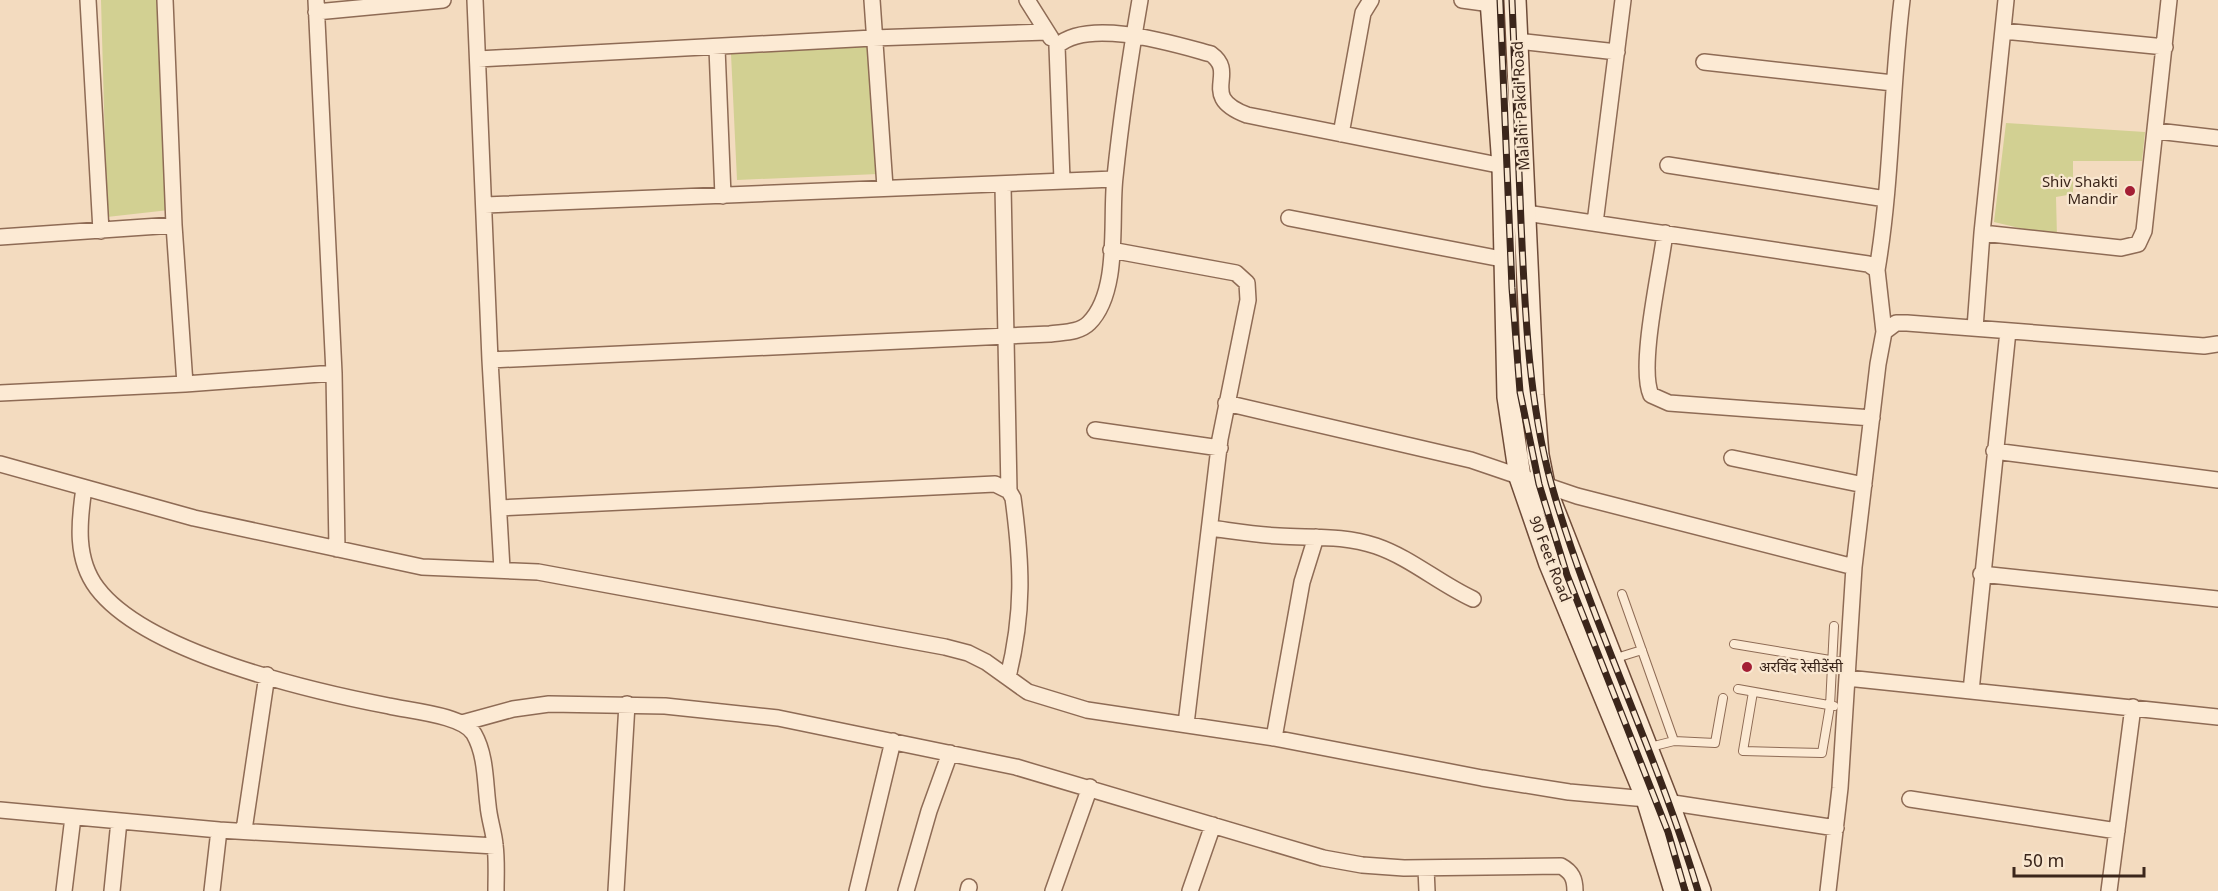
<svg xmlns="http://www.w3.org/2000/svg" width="2218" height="891" font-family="Georgia,'Noto Sans Devanagari',serif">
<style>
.green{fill:#d2d092}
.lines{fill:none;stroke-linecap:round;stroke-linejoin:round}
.service-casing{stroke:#8e6b55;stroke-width:10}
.minor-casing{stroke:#8e6b55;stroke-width:18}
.secondary-casing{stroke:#6f4c39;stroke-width:24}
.service{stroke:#fcead4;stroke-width:8}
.minor{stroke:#fcead4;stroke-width:15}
.secondary{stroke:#fcead4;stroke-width:21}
.rail-casing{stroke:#3b261b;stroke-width:7}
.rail{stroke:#f9e7d0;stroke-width:4.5;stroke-dasharray:14;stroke-linecap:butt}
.poi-dot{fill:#a31e34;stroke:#f9e7d0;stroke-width:2}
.labels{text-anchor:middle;stroke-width:4.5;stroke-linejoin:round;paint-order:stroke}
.street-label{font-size:15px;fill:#3b261b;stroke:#f9e7d0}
.poi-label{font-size:15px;fill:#3b261b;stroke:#f9e7d0;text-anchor:end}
</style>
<rect width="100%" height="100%" fill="#f3dbbf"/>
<!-- green -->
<path class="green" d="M 101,0 L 159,0 L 169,210 L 107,217 Z
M 875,43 L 878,174 L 737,180 L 731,54 Z
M 2006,123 L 2145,132 L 2142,161 L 2073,161 L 2073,194 L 2056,197 L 2057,237 L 1994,222 Z"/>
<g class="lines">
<defs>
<path id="service" d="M 1622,594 L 1674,741 L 1715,743 L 1723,698
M 1734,644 L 1848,663
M 1613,659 L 1642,650
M 1738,689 L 1834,706
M 1753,692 L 1743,751 L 1822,753 L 1830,706 L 1834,626
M 1650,747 L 1674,741"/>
<path id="minor" d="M 88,0 L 101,231
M 165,0 L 174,225
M 316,0 L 334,373 L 337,549
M 475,0 L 490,360 L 502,569
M 872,0 L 885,187
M 1027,0 L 1051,38
M 1462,0 L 1491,4
M 2006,0 L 1982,233 L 2121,248 L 2138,244 L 2144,231 L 2169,0
M 316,12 L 443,0
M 2003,31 L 2165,47
M 1517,41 L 1617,52
M 717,48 L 723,196
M 478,59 L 873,38 L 1047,32
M 1704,62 L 1893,83
M 2157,131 L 2218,138
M 1341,134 L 1363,13 L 1371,0
M 1668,165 L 1886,199
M 1062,180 L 1057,46 C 1089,17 1174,44 1211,54 C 1239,74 1197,96 1247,115 L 1503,166
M 1003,186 L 1009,491
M 485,205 L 1114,179
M 1526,213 L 1868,264 L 1877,270 L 1884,332
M 1289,218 L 1507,260
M 1595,223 L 1623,0
M 1665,233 C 1661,268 1638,366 1651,395 L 1669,403 L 1872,418
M 0,237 L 174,225 L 185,384
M 1111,250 L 1236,273 L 1247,283 L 1248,300 L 1220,439 L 1186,724
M 1877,270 C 1892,181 1891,90 1902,0
M 1975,328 L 1982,233
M 2008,331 L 1971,691 L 2218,717
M 490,360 L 1050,334 C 1063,332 1079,333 1089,323 C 1121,291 1110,218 1115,177 C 1121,118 1130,58 1140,0
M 0,393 L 185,384 L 334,373
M 1226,403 L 1471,460 L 1577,496 L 1854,567
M 1095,430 L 1220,448
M 1994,451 L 2218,480
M 1732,458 L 1864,485
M 0,464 L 194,518 L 422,567 L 538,572 L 945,647 L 968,653 L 986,662 L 1028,692 L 1087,710 L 1274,738 L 1482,778 L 1569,792 L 1647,799 L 1836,828
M 84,488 C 79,522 75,559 97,588 C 146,653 311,691 389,706 C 410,711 463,715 474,734 C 486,755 485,782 488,805 C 489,819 494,832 495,845 C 497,860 496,876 496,891
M 499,508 L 995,484 L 1009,491 L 1013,498 C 1022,565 1024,612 1008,677
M 1210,528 C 1233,531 1256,535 1279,536 C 1312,538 1344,535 1376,546 C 1411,558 1440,584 1473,599
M 1981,574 L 2218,599
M 1847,678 L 1971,691
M 462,723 L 513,709 L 549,704 L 665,706 L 778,718 L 1016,767 L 1323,858 L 1362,865 L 1404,868 L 1561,866 C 1572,872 1575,879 1575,891
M 1274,738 L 1302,582 L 1316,537
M 1910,799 L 2117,831
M 0,810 L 219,830 L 495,846
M 244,830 L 267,675
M 1426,868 L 1427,891
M 64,891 L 73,817
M 112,891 L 119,821
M 212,891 L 219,830
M 616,891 L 627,704
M 857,891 L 893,741
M 906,891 L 929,811 L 950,753
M 968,891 L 969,887
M 1053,891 L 1090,787
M 1190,891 L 1213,825
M 1828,891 L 1840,788 L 1854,567 L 1878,364 L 1884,332 L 1896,323 L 1907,323 L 2204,346 L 2218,344
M 2109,891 L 2133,707"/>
<path id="secondary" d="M 1491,0 L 1503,166 L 1508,397 L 1520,477 L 1550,564 L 1647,799 L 1675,891
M 1515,0 L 1533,395 L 1538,455 L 1544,485 L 1668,802 L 1700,891"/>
</defs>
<!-- service casing -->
<use href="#service" class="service-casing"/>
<!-- minor casing -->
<use href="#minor" class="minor-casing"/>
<!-- secondary casing -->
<use href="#secondary" class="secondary-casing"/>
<!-- service -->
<use href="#service" class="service"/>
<!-- minor -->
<use href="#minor" class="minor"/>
<!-- secondary -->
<use href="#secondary" class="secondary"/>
<defs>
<path id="rail" d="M 1500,0 L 1512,288 L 1520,392 L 1539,484 L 1567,575 L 1668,832 L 1685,891
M 1512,0 C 1515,74 1518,148 1521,222 C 1525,309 1528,398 1551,483 C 1590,622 1657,752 1698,891"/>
</defs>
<!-- rail casing -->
<use href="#rail" class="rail-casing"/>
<!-- rail -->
<use href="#rail" class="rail"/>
</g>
<!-- markers -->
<g class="poi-dot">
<circle cx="2130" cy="191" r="6"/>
<circle cx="1747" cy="667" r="6"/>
</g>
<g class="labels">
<!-- street labels -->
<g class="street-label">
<text transform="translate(1521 106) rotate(-93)" y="5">Malahi Pakdi Road</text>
<text transform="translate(1550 559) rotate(69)" y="5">90 Feet Road</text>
</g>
<!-- poi labels -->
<g class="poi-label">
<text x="2118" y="187">Shiv Shakti<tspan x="2118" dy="17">Mandir</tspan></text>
<text x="1759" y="672" text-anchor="start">अरविंद रेसीडेंसी</text>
</g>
</g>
<!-- scale -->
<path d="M2014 867v9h130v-9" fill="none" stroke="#3b261b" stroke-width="3"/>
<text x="2023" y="867" font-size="18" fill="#3b261b" stroke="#f9e7d0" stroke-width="4.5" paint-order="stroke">50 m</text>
</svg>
